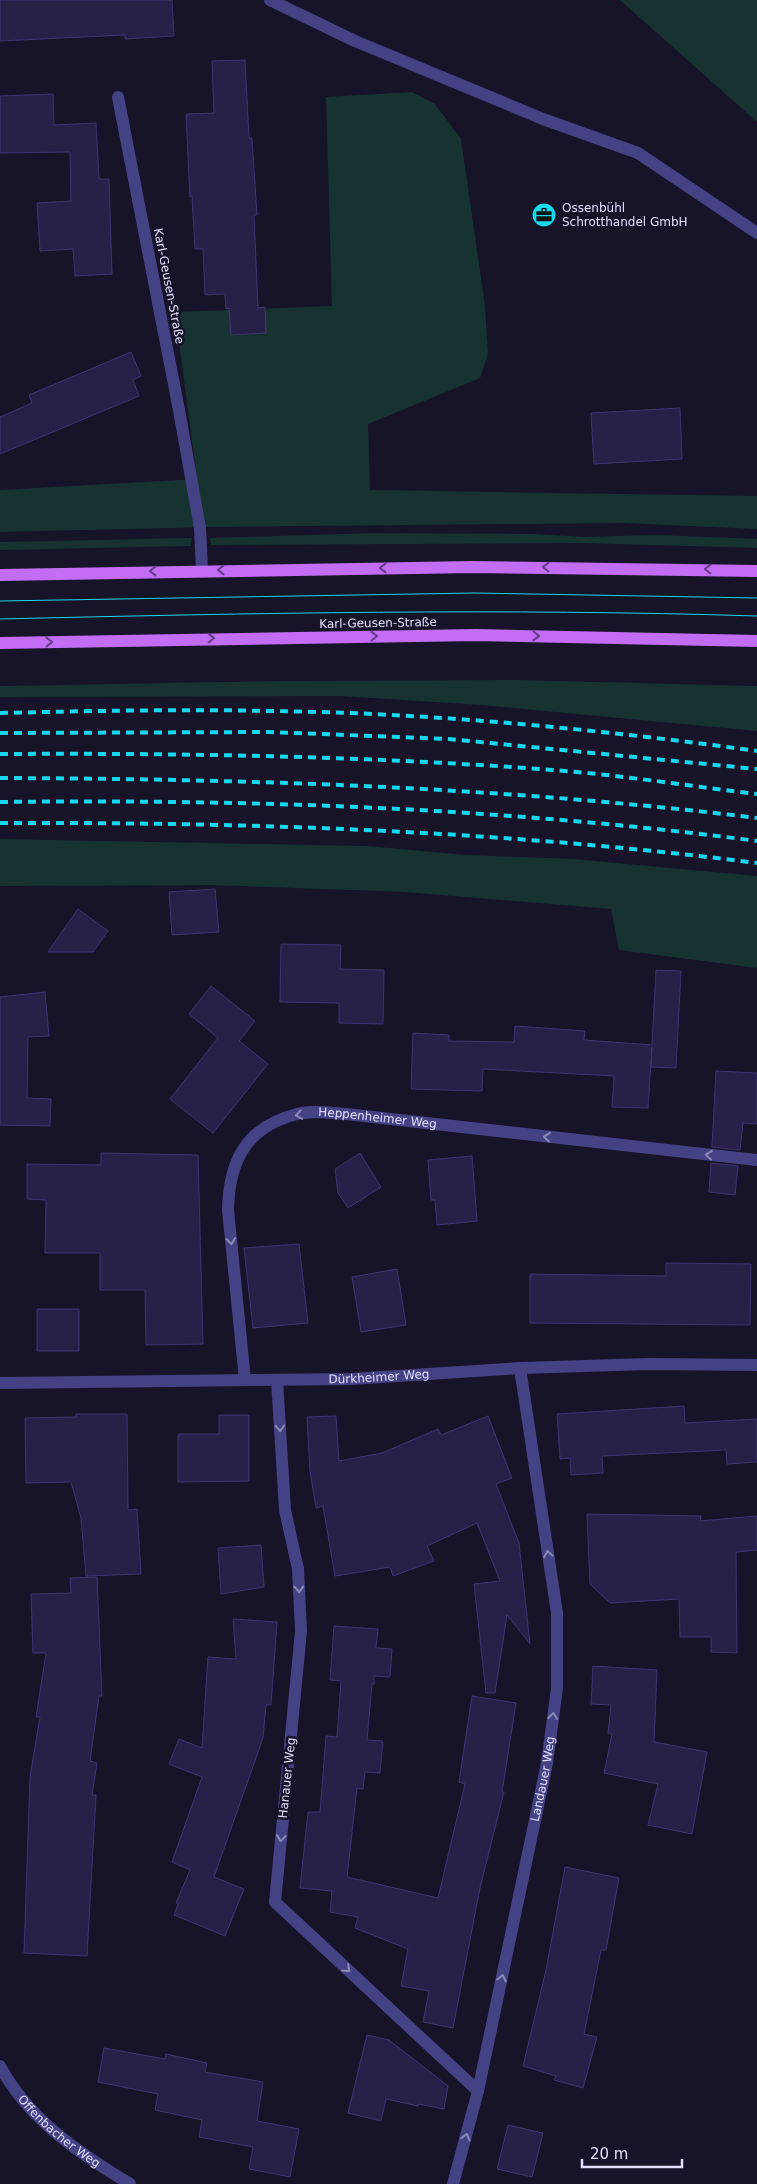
<svg xmlns="http://www.w3.org/2000/svg" width="757" height="2184" font-family="'DejaVu Sans',sans-serif">
<style>
.green{fill:#163332}
.building{fill:#292049;stroke:#413473}
.lines{fill:none;stroke-linecap:round;stroke-linejoin:round}
.minor{stroke:#444284;stroke-width:12}
.major{stroke:#c26df4;stroke-width:12}
.tram{stroke:#18d8ee;stroke-width:1}
.rail{stroke:#18d8ee;stroke-width:4;stroke-dasharray:8 6;stroke-linecap:butt}
.oneway{stroke:#643b84}
.oneway2{stroke:#8b88ba}
.labels{text-anchor:middle;stroke-width:5;stroke-linejoin:round;paint-order:stroke}
.poi-label{font-size:12px;fill:#e1defc;stroke:#171329;text-anchor:start}
.street-label{font-size:12px;fill:#e1defc;stroke:#171329}
</style>
<rect width="100%" height="100%" fill="#171329"/>
<!-- green -->
<path class="green" d="M 620,0 L 757,0 L 757,122 Z
M 412,92 L 435,104 L 461,139 L 485,306 L 488,354 L 480,378 L 368,424 L 370,490 L 757,496 L 757,529 L 625,523 L 213,527 L 0,532 L 0,490 L 197,479 L 175,312 L 332,306 L 326,97 Z
M 373,533 L 533,534 L 584,537 L 657,535 L 757,539 L 757,548 L 582,543 L 211,545 L 210,538 Z
M 192,538 L 191,546 L 0,550 L 0,542 Z
M 516,680 L 757,686 L 757,731 L 481,705 L 341,696 L 0,697 L 0,686 L 286,681 Z
M 0,839 L 367,846 L 466,855 L 573,859 L 757,876 L 757,968 L 619,950 L 611,909 L 405,892 L 213,885 L 0,886 Z"/>
<!-- building -->
<path class="building" d="M 0,0 L 172,0 L 174,36 L 125,39 L 125,35 L 0,41 Z
M 245,60 L 249,138 L 252,138 L 257,215 L 254,215 L 258,308 L 265,307 L 266,333 L 231,335 L 229,308 L 226,309 L 225,294 L 205,295 L 203,249 L 195,249 L 192,196 L 190,197 L 186,114 L 214,113 L 212,61 Z
M 53,94 L 54,125 L 96,123 L 99,179 L 109,179 L 112,274 L 75,276 L 73,249 L 40,251 L 37,203 L 71,201 L 70,152 L 0,153 L 0,96 Z
M 131,352 L 141,376 L 133,380 L 139,396 L 0,454 L 0,417 L 32,403 L 29,395 Z
M 680,408 L 682,459 L 594,464 L 591,413 Z
M 215,889 L 219,932 L 172,935 L 169,892 Z
M 78,909 L 108,931 L 93,952 L 48,952 Z
M 281,944 L 341,945 L 340,969 L 384,970 L 383,1024 L 339,1023 L 339,1003 L 280,1002 Z
M 656,970 L 681,971 L 676,1068 L 651,1067 L 652,1047 L 648,1108 L 612,1107 L 614,1076 L 483,1069 L 482,1091 L 411,1089 L 413,1033 L 449,1035 L 449,1041 L 514,1042 L 515,1026 L 585,1031 L 584,1040 L 652,1045 Z
M 211,986 L 255,1021 L 239,1041 L 268,1064 L 213,1133 L 170,1099 L 218,1038 L 189,1014 Z
M 45,992 L 49,1036 L 28,1037 L 27,1098 L 51,1099 L 50,1126 L 0,1125 L 0,997 Z
M 716,1071 L 757,1073 L 757,1124 L 743,1123 L 740,1150 L 712,1147 Z
M 101,1153 L 198,1155 L 203,1344 L 146,1345 L 145,1290 L 100,1290 L 100,1253 L 45,1253 L 46,1200 L 27,1199 L 27,1164 L 101,1165 Z
M 360,1153 L 381,1187 L 348,1208 L 338,1193 L 335,1169 Z
M 472,1156 L 477,1221 L 437,1225 L 435,1200 L 431,1200 L 428,1160 Z
M 711,1163 L 738,1166 L 735,1195 L 709,1192 Z
M 299,1244 L 308,1323 L 253,1328 L 244,1248 Z
M 666,1263 L 751,1264 L 750,1325 L 530,1323 L 530,1274 L 666,1276 Z
M 397,1269 L 406,1325 L 361,1332 L 352,1277 Z
M 37,1309 L 79,1309 L 79,1351 L 37,1351 Z
M 684,1406 L 685,1423 L 757,1419 L 757,1462 L 727,1464 L 726,1450 L 602,1456 L 603,1473 L 571,1475 L 570,1458 L 560,1459 L 557,1414 Z
M 76,1414 L 127,1414 L 128,1510 L 137,1509 L 141,1574 L 86,1576 L 81,1518 L 71,1482 L 26,1483 L 25,1418 L 76,1417 Z
M 219,1415 L 249,1415 L 249,1481 L 178,1482 L 178,1434 L 219,1434 Z
M 336,1416 L 339,1461 L 382,1453 L 438,1429 L 441,1435 L 488,1416 L 512,1478 L 496,1484 L 519,1543 L 530,1644 L 507,1615 L 495,1693 L 486,1693 L 474,1584 L 500,1581 L 477,1523 L 427,1546 L 434,1561 L 393,1576 L 390,1567 L 335,1576 L 323,1506 L 316,1508 L 310,1471 L 307,1417 Z
M 587,1514 L 701,1516 L 700,1521 L 757,1516 L 757,1550 L 736,1552 L 737,1653 L 711,1652 L 711,1637 L 680,1637 L 679,1599 L 610,1603 L 590,1584 Z
M 261,1545 L 264,1587 L 221,1594 L 218,1548 Z
M 97,1577 L 102,1696 L 99,1696 L 90,1761 L 97,1763 L 92,1795 L 96,1795 L 87,1956 L 24,1953 L 30,1777 L 40,1717 L 36,1717 L 46,1653 L 33,1653 L 31,1594 L 71,1593 L 70,1578 Z
M 233,1619 L 277,1622 L 271,1705 L 266,1705 L 263,1738 L 214,1877 L 244,1889 L 225,1936 L 174,1915 L 178,1904 L 176,1903 L 190,1870 L 172,1862 L 202,1777 L 169,1764 L 179,1739 L 202,1748 L 208,1657 L 236,1659 Z
M 334,1626 L 378,1629 L 376,1648 L 392,1649 L 390,1677 L 374,1676 L 374,1684 L 372,1684 L 367,1740 L 383,1741 L 380,1773 L 365,1772 L 363,1789 L 357,1788 L 347,1877 L 438,1898 L 465,1784 L 459,1782 L 472,1696 L 516,1703 L 502,1792 L 504,1792 L 480,1888 L 453,2028 L 423,2022 L 429,1991 L 401,1986 L 408,1949 L 355,1928 L 358,1917 L 330,1912 L 332,1891 L 300,1888 L 308,1812 L 320,1812 L 326,1736 L 337,1737 L 341,1681 L 330,1680 Z
M 593,1666 L 657,1670 L 654,1742 L 707,1752 L 692,1834 L 648,1825 L 658,1784 L 604,1773 L 612,1734 L 608,1733 L 611,1705 L 591,1704 Z
M 565,1867 L 619,1878 L 606,1950 L 601,1950 L 584,2034 L 597,2037 L 583,2088 L 554,2080 L 556,2076 L 523,2066 L 546,1970 Z
M 367,2035 L 389,2040 L 448,2086 L 444,2109 L 419,2104 L 418,2106 L 386,2099 L 381,2121 L 348,2113 Z
M 104,2048 L 165,2059 L 166,2054 L 207,2063 L 205,2072 L 263,2082 L 257,2121 L 299,2129 L 290,2177 L 249,2169 L 253,2147 L 199,2137 L 202,2120 L 155,2110 L 158,2094 L 98,2082 Z
M 508,2125 L 543,2133 L 532,2177 L 497,2169 Z"/>
<g class="lines">
<!-- minor -->
<g class="minor">
<path d="M 270,0 L 355,41 L 543,119 L 638,153 L 757,233"/>
<path d="M 118,97 L 179,410 L 200,528 L 202,570"/>
<path id="s1" d="M 245,1380 L 228,1210 C 229,1161 246,1127 297,1114 C 312,1110 331,1113 346,1114 L 757,1160"/>
<path d="M 277,1380 L 285,1510 L 298,1569 L 301,1631 L 275,1902 L 478,2091"/>
<path id="s2" d="M 0,1383 L 351,1379 L 520,1368 L 649,1364 L 757,1365"/>
<path id="s3" d="M 0,2066 C 29,2120 79,2153 130,2184"/>
<path id="s4" d="M 453,2184 L 478,2091 L 547,1763 L 557,1688 L 557,1613 L 520,1368"/>
</g>
<!-- major -->
<path class="major" d="M 0,575 L 472,567 L 757,571
M 0,643 L 476,635 L 757,641"/>
<!-- tram -->
<path class="tram" d="M 0,601 L 474,593 L 757,598
M 0,619 C 253,613 504,608 757,616"/>
<!-- rail -->
<path class="rail" d="M 0,713 C 90,711 181,709 271,711 C 433,713 596,729 757,751
M 0,733 L 270,732 L 449,739 L 757,769
M 0,754 C 184,753 369,756 553,770 C 621,775 689,786 757,794
M 0,778 C 253,779 505,787 757,818
M 0,802 C 253,799 506,808 757,841
M 0,823 C 253,822 506,831 757,863"/>
</g>
<!-- one-way arrows -->
<defs><path id="oneway-chevron" d="M-2-3.5L2.5 0L-2 3.5" fill="none" stroke-width="1.6" stroke-linecap="round" stroke-linejoin="round" transform="scale(1.25)"/></defs>
<g class="oneway">
<use href="#oneway-chevron" transform="translate(546 567) rotate(-179)"/>
<use href="#oneway-chevron" transform="translate(383 568) rotate(179)"/>
<use href="#oneway-chevron" transform="translate(708 569) rotate(-179)"/>
<use href="#oneway-chevron" transform="translate(221 570) rotate(179)"/>
<use href="#oneway-chevron" transform="translate(153 571) rotate(179)"/>
<use href="#oneway-chevron" transform="translate(374 636) rotate(-1)"/>
<use href="#oneway-chevron" transform="translate(536 636) rotate(1)"/>
<use href="#oneway-chevron" transform="translate(211 638) rotate(-1)"/>
<use href="#oneway-chevron" transform="translate(49 642) rotate(-1)"/>
</g>
<g class="oneway2">
<use href="#oneway-chevron" transform="translate(299 1115) rotate(170)"/>
<use href="#oneway-chevron" transform="translate(547 1137) rotate(-174)"/>
<use href="#oneway-chevron" transform="translate(709 1155) rotate(-174)"/>
<use href="#oneway-chevron" transform="translate(231 1241) rotate(84)"/>
<use href="#oneway-chevron" transform="translate(280 1428) rotate(86)"/>
<use href="#oneway-chevron" transform="translate(548 1554) rotate(-99)"/>
<use href="#oneway-chevron" transform="translate(299 1589) rotate(88)"/>
<use href="#oneway-chevron" transform="translate(553 1716) rotate(-83)"/>
<use href="#oneway-chevron" transform="translate(281 1838) rotate(96)"/>
<use href="#oneway-chevron" transform="translate(347 1969) rotate(43)"/>
<use href="#oneway-chevron" transform="translate(502 1978) rotate(-78)"/>
<use href="#oneway-chevron" transform="translate(466 2137) rotate(-75)"/>
</g>
<!-- icons -->
<defs>
<symbol id="office-disc" viewBox="-11 -11 22 22"><circle r="9.5" fill="#18d8ee" stroke="#171329"/><path d="M-6-3h4V-5.5h4V-3h4V5H-6ZM-1-4.5V-3h2v-1.5ZM-6 0V1H6V0Z" fill="#111"/></symbol>
</defs>
<g fill-rule="evenodd">
<use href="#office-disc" x="530" y="201" width="28" height="28"/>
</g>
<g class="labels">
<!-- poi labels -->
<g class="poi-label">
<text x="562" y="212">Ossenbühl<tspan x="562" dy="14">Schrotthandel GmbH</tspan></text>
</g>
<!-- street labels -->
<g class="street-label">
<text transform="translate(169 286) rotate(79)" y="4">Karl-Geusen-Straße</text>
<text transform="translate(378 623) rotate(-1)" y="4">Karl-Geusen-Straße</text>
<text dy="4" stroke="none"><textPath href="#s1" startOffset="381">Heppenheimer Weg</textPath></text>
<text dy="4" stroke="none"><textPath href="#s2" startOffset="379">Dürkheimer Weg</textPath></text>
<text transform="translate(287 1778) rotate(-84)" y="4">Hanauer Weg</text>
<text dy="4" stroke="none"><textPath href="#s4" startOffset="415">Landauer Weg</textPath></text>
<text dy="4" stroke="none"><textPath href="#s3" startOffset="89">Offenbacher Weg</textPath></text>
</g>
</g>
<!-- scale -->
<path d="M582 2159v8h100v-8" fill="none" stroke="#e1defc" stroke-width="2.5"/>
<text x="590" y="2159" font-size="15" fill="#e1defc" stroke="#171329" stroke-width="4" paint-order="stroke">20 m</text>
</svg>
